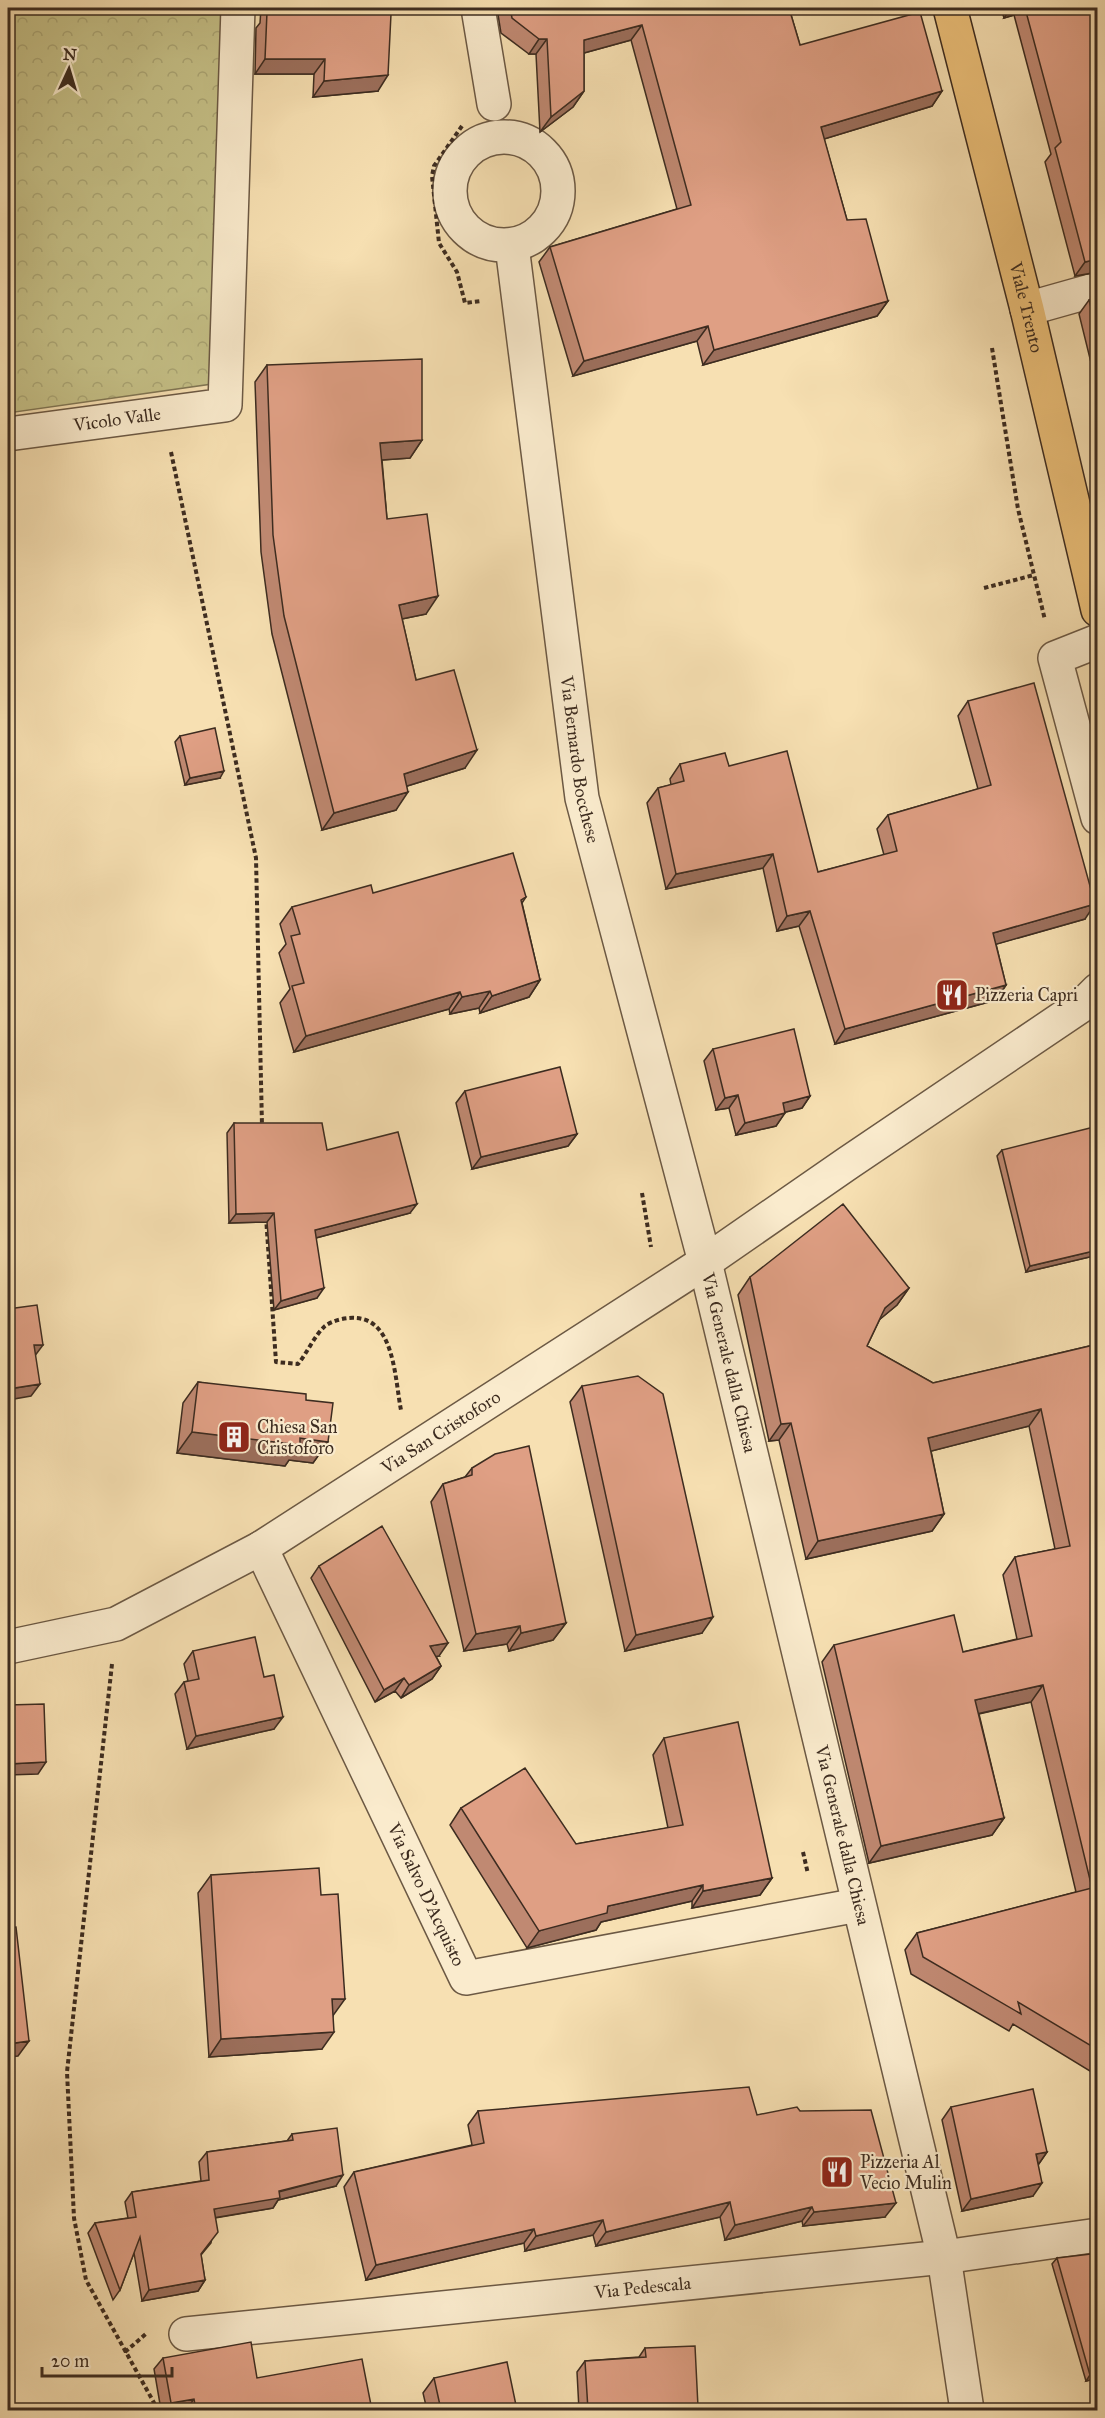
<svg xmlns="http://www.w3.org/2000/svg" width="1105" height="2418" font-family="'IM FELL Great Primer',serif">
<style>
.forest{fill:url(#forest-crowns);stroke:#817654;stroke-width:1.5}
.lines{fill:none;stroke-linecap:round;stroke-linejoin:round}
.minor-casing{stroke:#6c5944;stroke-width:36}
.major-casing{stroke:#3d2c20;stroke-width:36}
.path{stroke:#3d2c20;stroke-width:4;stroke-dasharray:4.5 3;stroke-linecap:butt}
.minor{stroke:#faebcd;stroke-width:33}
.major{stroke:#ecc079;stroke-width:33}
.wall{fill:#c08972;stroke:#3d2c20;stroke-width:1.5}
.shaded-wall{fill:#9c6f5c;stroke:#3d2c20;stroke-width:1.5}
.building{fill:#df9f84;stroke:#3d2c20;stroke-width:1.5}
.labels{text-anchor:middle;stroke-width:4.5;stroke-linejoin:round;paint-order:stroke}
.street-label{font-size:18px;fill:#3d2c20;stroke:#faebcd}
.poi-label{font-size:18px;fill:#3d2c20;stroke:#faebcd;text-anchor:start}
</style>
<defs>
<pattern id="forest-crowns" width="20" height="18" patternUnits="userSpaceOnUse" patternTransform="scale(1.5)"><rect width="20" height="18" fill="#c5c087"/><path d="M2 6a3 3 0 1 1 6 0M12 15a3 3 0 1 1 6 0" fill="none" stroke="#aaa574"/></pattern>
</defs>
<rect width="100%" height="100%" fill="#f7e0b2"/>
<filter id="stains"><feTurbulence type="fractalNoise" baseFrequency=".00333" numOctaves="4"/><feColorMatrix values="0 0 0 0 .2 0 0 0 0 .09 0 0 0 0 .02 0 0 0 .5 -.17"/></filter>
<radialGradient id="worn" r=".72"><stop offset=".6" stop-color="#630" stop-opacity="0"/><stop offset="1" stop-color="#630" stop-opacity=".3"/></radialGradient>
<!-- forest -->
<path class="forest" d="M 8,8 L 232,8 L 219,383 L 8,413 Z"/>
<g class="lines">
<defs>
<g id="minor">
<path d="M 478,8 L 494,104"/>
<circle cx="504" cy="191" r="54"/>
<path id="s1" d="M 512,246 L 582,798 L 705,1262 L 944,2257 L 967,2410"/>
<path d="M 1027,309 L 1098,289"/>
<path id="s2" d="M 8,434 L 225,405 L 238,8"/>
<path d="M 1098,641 L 1055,658 L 1098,818"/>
<path id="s3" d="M 261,1548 L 466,1978 L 858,1905"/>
<path id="s4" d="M 8,1647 L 116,1624 L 261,1548 L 705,1262 L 848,1163 L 1085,1003 L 1098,990"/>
<path id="s5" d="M 186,2334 L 944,2257 L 1098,2235"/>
</g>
<g id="major">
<path id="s6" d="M 950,8 L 1027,309 L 1098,610"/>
</g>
</defs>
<!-- minor casing -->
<use href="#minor" class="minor-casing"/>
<!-- major casing -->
<use href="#major" class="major-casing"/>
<!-- path -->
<path class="path" d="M 462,126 L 434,166 L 432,176 L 439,243 L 457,272 L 465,303 L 481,301
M 992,348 L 1018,509 L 1045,620
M 171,452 L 256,858 L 262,1126
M 984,588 L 1034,575
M 642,1193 L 651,1247
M 266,1217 L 276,1362 L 298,1364 C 307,1353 315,1335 325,1326 C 333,1320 348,1317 356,1318 C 395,1320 395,1381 401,1410
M 112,1664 L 67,2072 L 74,2218 L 86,2280 L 158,2410
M 803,1852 L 808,1874
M 125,2352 L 147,2333"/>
<!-- minor -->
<use href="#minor" class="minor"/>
<!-- major -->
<use href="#major" class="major"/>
</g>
<!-- wall -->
<path class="wall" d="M 261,8 L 343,8 L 343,13 L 378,91 L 313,97 L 314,74 L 255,74 L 256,28 L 260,23 Z
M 497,8 L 789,8 L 800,45 L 942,91 L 932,106 L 824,139 L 847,220 L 888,301 L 877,316 L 703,365 L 697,341 L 573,376 L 539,262 L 550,247 L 677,209 L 631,40 L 584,53 L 584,91 L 573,107 L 540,132 L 536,54 L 529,54 L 501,33 Z
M 1001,8 L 1098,8 L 1098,272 L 1075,276 L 1045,162 L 1051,154 L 1014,15 L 1004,18 Z
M 1098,296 L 1098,391 L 1079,314 L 1089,300 Z
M 267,365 L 422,440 L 410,458 L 382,460 L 387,519 L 426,614 L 402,619 L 416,680 L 465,768 L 407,786 L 396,810 L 322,830 L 272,634 L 261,552 L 255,382 Z
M 968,701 L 1085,919 L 996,944 L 1006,985 L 996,1000 L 835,1044 L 799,926 L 777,931 L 763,868 L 666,889 L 647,803 L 658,788 L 671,785 L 670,779 L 680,764 L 729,766 L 818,872 L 884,855 L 877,829 L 888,815 L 978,789 L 958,716 Z
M 180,736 L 220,778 L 185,785 L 175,742 Z
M 373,893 L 526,897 L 522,903 L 540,980 L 529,997 L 480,1013 L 479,1008 L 450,1014 L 449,1009 L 294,1052 L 280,1003 L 290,989 L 279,953 L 286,944 L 280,924 L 292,907 Z
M 713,1049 L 810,1096 L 802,1108 L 785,1112 L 776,1126 L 736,1135 L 729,1108 L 716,1110 L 704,1061 Z
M 465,1091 L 577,1134 L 568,1146 L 472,1169 L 456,1103 Z
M 234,1123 L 327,1150 L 410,1213 L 316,1238 L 317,1298 L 274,1310 L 267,1222 L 229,1223 L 227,1133 Z
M 1002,1150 L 1098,1255 L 1026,1272 L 997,1156 Z
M 750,1277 L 909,1288 L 897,1305 L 880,1319 L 867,1346 L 933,1383 L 1098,1344 L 1098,2081 L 1095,2074 L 1013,2024 L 1009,2031 L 911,1974 L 905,1950 L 917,1933 L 1076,1892 L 1031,1702 L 979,1714 L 1004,1818 L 992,1835 L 869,1863 L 822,1662 L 834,1645 L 963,1652 L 1017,1639 L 1003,1575 L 1015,1557 L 1055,1549 L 1029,1426 L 931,1451 L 944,1514 L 932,1531 L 806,1559 L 779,1440 L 769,1441 L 738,1295 Z
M 198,1382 L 306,1400 L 328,1442 L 313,1463 L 289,1460 L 285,1466 L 177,1453 L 183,1403 Z
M 582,1386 L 702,1633 L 625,1651 L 570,1402 Z
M 472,1468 L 566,1623 L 553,1640 L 509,1651 L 507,1644 L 464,1651 L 431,1502 L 443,1484 L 465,1477 Z
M 319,1566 L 439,1656 L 436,1656 L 441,1666 L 432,1679 L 401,1698 L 395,1691 L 375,1702 L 311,1578 Z
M 193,1651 L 264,1677 L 274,1729 L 187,1749 L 175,1694 L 184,1682 L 188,1681 L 184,1664 Z
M 664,1738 L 772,1878 L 760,1895 L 692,1908 L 692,1901 L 601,1922 L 596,1930 L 527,1948 L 450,1825 L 461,1808 L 576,1844 L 668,1828 L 653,1755 Z
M 211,1875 L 321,1895 L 333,2016 L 322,2049 L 209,2057 L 198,1893 Z
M 951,2107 L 1047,2152 L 1038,2165 L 1033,2196 L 962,2211 L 942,2120 Z
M 478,2111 L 757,2115 L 800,2111 L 885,2217 L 803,2226 L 802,2221 L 725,2240 L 720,2217 L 596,2246 L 593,2235 L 525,2251 L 524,2243 L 366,2280 L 344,2187 L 354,2172 L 472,2145 L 468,2125 Z
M 292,2134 L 336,2186 L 278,2200 L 273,2208 L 215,2218 L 211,2243 L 201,2255 L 205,2280 L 198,2291 L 142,2301 L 134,2253 L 120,2290 L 113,2300 L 88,2233 L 95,2223 L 128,2218 L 125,2202 L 132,2192 L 201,2181 L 199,2162 L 207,2152 L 287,2141 Z
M 1057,2258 L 1098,2378 L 1086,2381 L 1052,2264 Z
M 645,2348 L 696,2410 L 579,2410 L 577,2372 L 585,2361 L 639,2357 Z
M 163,2358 L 257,2378 L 371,2410 L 161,2410 L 154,2369 Z
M 434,2378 L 517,2410 L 427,2410 L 423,2393 Z"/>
<!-- shaded-wall -->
<path class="shaded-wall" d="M 1011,8 L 1019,8 L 1014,15 L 1004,18 Z
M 642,25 L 631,40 L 573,56 L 584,40 Z
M 539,39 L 547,39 L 536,54 L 529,54 Z
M 265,59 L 325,59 L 314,74 L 255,74 Z
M 388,75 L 378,91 L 313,97 L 324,81 Z
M 584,91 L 573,107 L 540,132 L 551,117 Z
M 942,91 L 932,106 L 811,143 L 821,127 Z
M 1098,259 L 1098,272 L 1075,276 L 1085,262 Z
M 888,301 L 877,316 L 703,365 L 714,350 Z
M 708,326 L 697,341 L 573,376 L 584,361 Z
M 422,440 L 410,458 L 368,461 L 380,443 Z
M 438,596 L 426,614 L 387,622 L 399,605 Z
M 477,750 L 465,768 L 391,791 L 404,774 Z
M 224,771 L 220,778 L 185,785 L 190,778 Z
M 408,792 L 396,810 L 322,830 L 334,813 Z
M 773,854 L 763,868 L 666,889 L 676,874 Z
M 1095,904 L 1085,919 L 983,948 L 993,933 Z
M 810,911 L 799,926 L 777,931 L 787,916 Z
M 540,980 L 529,997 L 480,1013 L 492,996 Z
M 1006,985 L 996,1000 L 835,1044 L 845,1029 Z
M 490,991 L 479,1008 L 450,1014 L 462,997 Z
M 460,992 L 449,1009 L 294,1052 L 306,1036 Z
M 738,1095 L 729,1108 L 716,1110 L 725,1098 Z
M 810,1096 L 802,1108 L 774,1115 L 783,1103 Z
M 785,1113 L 776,1126 L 736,1135 L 745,1123 Z
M 577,1134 L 568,1146 L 472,1169 L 481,1157 Z
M 417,1204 L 410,1213 L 308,1240 L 315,1230 Z
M 274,1213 L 267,1222 L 229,1223 L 236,1214 Z
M 1098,1250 L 1098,1255 L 1026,1272 L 1030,1266 Z
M 324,1288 L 317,1298 L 274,1310 L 281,1301 Z
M 909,1288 L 897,1305 L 873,1325 L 885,1308 Z
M 34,1345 L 43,1345 L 34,1357 Z
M 40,1384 L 31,1396 L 8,1400 L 8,1389 Z
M 1041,1409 L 1029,1426 L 916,1455 L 928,1438 Z
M 791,1423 L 779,1440 L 769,1441 L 781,1424 Z
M 192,1432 L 300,1438 L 328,1442 L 313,1463 L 289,1460 L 285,1466 L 177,1453 Z
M 944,1514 L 932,1531 L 806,1559 L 818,1541 Z
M 713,1617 L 702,1633 L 625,1651 L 636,1635 Z
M 566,1623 L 553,1640 L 509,1651 L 521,1633 Z
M 520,1626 L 507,1644 L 464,1651 L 476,1634 Z
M 448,1643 L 439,1656 L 422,1659 L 430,1646 Z
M 441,1666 L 432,1679 L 401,1698 L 409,1685 Z
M 404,1678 L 395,1691 L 375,1702 L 384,1690 Z
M 1043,1685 L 1031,1702 L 963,1717 L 975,1700 Z
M 283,1717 L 274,1729 L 187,1749 L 196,1736 Z
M 46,1762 L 38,1774 L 8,1775 L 8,1764 Z
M 1004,1818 L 992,1835 L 869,1863 L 881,1846 Z
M 772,1878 L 760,1895 L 692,1908 L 703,1891 Z
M 703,1885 L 692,1901 L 601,1922 L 596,1930 L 527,1948 L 539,1931 L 608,1906 Z
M 332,1999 L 345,1999 L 332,2017 Z
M 334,2032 L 322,2049 L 209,2057 L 221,2039 Z
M 29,2041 L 18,2056 L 8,2057 L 8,2044 Z
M 1047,2152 L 1038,2165 L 1036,2154 Z
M 343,2175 L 336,2186 L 278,2200 L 273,2208 L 207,2219 L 214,2209 Z
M 1042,2183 L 1033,2196 L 962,2211 L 971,2199 Z
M 730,2202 L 720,2217 L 596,2246 L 606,2232 Z
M 896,2203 L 885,2217 L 803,2226 L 814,2212 Z
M 812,2207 L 802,2221 L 725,2240 L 735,2225 Z
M 603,2220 L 593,2235 L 525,2251 L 536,2236 Z
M 534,2229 L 524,2243 L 366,2280 L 376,2265 Z
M 205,2280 L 198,2291 L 142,2301 L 149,2290 Z
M 1098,2373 L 1098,2378 L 1086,2381 L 1090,2375 Z
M 194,2399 L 186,2410 L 166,2410 L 171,2403 Z"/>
<!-- building -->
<path class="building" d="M 270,8 L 343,8 L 343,13 L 391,14 L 388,75 L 324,81 L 325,59 L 265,59 L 267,12 L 270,12 Z
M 510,8 L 789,8 L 800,45 L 920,12 L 942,91 L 821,127 L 847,220 L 866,219 L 888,301 L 714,350 L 708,326 L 584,361 L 550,247 L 691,205 L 642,25 L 584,40 L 584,91 L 551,117 L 547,39 L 539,39 L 512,18 Z
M 1025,8 L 1098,8 L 1098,259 L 1085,262 L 1055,148 L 1061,142 Z
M 1098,296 L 1098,335 L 1089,300 Z
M 422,359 L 422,440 L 380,443 L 387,519 L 427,514 L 438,596 L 399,605 L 416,680 L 454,670 L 477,750 L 404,774 L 408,792 L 334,813 L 284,616 L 273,535 L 267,365 Z
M 9,570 L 12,608 L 8,608 L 8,571 Z
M 1034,683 L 1095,904 L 993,933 L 1006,985 L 845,1029 L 810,911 L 787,916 L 773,854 L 676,874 L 658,788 L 684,781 L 680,764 L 725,753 L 729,766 L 787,751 L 818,872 L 897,851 L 888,815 L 991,785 L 968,701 Z
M 215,728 L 224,771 L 190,778 L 180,736 Z
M 513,853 L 526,897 L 521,900 L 540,980 L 492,996 L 490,991 L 462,997 L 460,992 L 306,1036 L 292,986 L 304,983 L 291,936 L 300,934 L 292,907 L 371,885 L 373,893 Z
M 794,1029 L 810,1096 L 783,1103 L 785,1113 L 745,1123 L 738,1095 L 725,1098 L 713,1049 Z
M 560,1067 L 577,1134 L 481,1157 L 465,1091 Z
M 234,1123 L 322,1123 L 327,1150 L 398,1132 L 417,1204 L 315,1230 L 324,1288 L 281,1301 L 274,1213 L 236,1214 Z
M 1098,1126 L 1098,1250 L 1030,1266 L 1002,1150 Z
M 843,1204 L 909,1288 L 885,1308 L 867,1346 L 933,1383 L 1098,1344 L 1098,2050 L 1018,2002 L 1021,2014 L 923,1957 L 917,1933 L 1092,1888 L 1043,1685 L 975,1700 L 1004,1818 L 881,1846 L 834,1645 L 954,1615 L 963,1652 L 1032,1636 L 1015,1557 L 1070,1546 L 1041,1409 L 928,1438 L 944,1514 L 818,1541 L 791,1423 L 781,1424 L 750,1277 Z
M 37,1305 L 43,1345 L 34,1345 L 40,1384 L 8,1389 L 8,1309 Z
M 638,1376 L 663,1394 L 713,1617 L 636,1635 L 582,1386 Z
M 198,1382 L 306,1394 L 306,1400 L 333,1403 L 328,1442 L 300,1438 L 300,1445 L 192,1432 Z
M 529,1446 L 566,1623 L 521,1633 L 520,1626 L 476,1634 L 443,1484 L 472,1475 L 472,1468 L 495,1454 Z
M 382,1526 L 448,1643 L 430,1646 L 441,1666 L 409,1685 L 404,1678 L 384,1690 L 319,1566 Z
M 255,1637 L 264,1677 L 274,1675 L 283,1717 L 196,1736 L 184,1682 L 199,1679 L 193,1651 Z
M 44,1704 L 46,1762 L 8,1764 L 8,1705 Z
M 738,1722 L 772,1878 L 703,1891 L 703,1885 L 608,1906 L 607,1913 L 539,1931 L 461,1808 L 525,1768 L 576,1844 L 683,1825 L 664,1738 Z
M 319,1868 L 321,1895 L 338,1894 L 345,1999 L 332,1999 L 334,2032 L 221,2039 L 211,1875 Z
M 16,1927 L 29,2041 L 8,2044 L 8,1928 Z
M 749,2087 L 757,2115 L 797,2107 L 800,2111 L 871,2110 L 896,2203 L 814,2212 L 812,2207 L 735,2225 L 730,2202 L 606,2232 L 603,2220 L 536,2236 L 534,2229 L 376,2265 L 354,2172 L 484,2143 L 478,2111 Z
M 1033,2089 L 1047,2152 L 1036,2154 L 1042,2183 L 971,2199 L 951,2107 Z
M 337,2128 L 343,2175 L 279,2191 L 280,2198 L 214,2209 L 218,2232 L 201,2254 L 205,2280 L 149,2290 L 140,2237 L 120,2290 L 95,2223 L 136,2217 L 132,2192 L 209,2180 L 207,2152 L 293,2140 L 292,2134 Z
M 1091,2254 L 1098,2280 L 1098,2373 L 1090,2375 L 1057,2258 Z
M 251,2342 L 257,2378 L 362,2359 L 371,2405 L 371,2410 L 196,2410 L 194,2399 L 171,2403 L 163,2358 Z
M 695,2346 L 698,2407 L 693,2408 L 693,2410 L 588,2410 L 585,2361 L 646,2357 L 645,2348 Z
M 507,2362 L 517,2410 L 441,2410 L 434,2378 Z"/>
<!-- icons -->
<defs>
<symbol id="restaurant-square" viewBox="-11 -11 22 22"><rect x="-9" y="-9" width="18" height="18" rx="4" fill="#8f2418" stroke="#faebcd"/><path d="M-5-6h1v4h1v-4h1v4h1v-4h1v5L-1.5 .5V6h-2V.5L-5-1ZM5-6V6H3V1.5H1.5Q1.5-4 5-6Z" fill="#fff"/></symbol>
<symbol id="building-square" viewBox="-11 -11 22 22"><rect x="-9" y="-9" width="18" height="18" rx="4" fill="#8f2418" stroke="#faebcd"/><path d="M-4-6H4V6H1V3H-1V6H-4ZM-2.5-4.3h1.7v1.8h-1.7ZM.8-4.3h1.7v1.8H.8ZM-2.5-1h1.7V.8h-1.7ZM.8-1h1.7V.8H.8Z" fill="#fff"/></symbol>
</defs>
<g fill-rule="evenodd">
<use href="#restaurant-square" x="933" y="976" width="38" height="38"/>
<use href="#building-square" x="215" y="1418" width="38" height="38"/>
<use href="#restaurant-square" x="818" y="2153" width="38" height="38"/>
</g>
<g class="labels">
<!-- street labels -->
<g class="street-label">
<text dy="6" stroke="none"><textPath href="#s6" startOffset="309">Viale Trento</textPath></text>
<text dy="6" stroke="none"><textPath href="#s2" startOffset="110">Vicolo Valle</textPath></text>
<text dy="6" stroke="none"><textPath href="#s1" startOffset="518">Via Bernardo Bocchese</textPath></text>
<text dy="6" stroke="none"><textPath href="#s1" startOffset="1140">Via Generale dalla Chiesa</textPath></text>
<text dy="6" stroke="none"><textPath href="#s4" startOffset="488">Via San Cristoforo</textPath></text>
<text dy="6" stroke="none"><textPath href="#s1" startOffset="1626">Via Generale dalla Chiesa</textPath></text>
<text dy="6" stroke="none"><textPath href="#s3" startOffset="384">Via Salvo D'Acquisto</textPath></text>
<text dy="6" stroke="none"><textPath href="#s5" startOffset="459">Via Pedescala</textPath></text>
</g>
<!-- poi labels -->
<g class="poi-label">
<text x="975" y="1001">Pizzeria Capri</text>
<text x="257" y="1433">Chiesa San<tspan x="257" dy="21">Cristoforo</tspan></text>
<text x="860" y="2168">Pizzeria Al<tspan x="860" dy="21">Vecio Mulin</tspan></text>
</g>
</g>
<!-- margin -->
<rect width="1105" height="2418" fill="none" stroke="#f7e0b2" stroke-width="30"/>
<rect x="9" y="9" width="1087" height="2400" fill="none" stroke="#3d2c20" stroke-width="3"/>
<rect x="15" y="15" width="1075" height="2388" fill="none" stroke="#3d2c20" stroke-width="1.5"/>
<!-- north arrow -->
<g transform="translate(69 69) rotate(4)" stroke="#faebcd" stroke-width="4.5" paint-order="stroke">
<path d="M0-4.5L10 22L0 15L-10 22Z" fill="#3d2c20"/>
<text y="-9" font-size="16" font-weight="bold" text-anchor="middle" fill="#3d2c20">N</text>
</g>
<!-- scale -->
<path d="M42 2367v9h130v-9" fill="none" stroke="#3d2c20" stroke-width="3"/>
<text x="51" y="2367" font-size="18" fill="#3d2c20" stroke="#faebcd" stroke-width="4.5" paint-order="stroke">20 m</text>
<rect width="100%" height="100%" filter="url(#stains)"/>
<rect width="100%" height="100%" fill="url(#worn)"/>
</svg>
